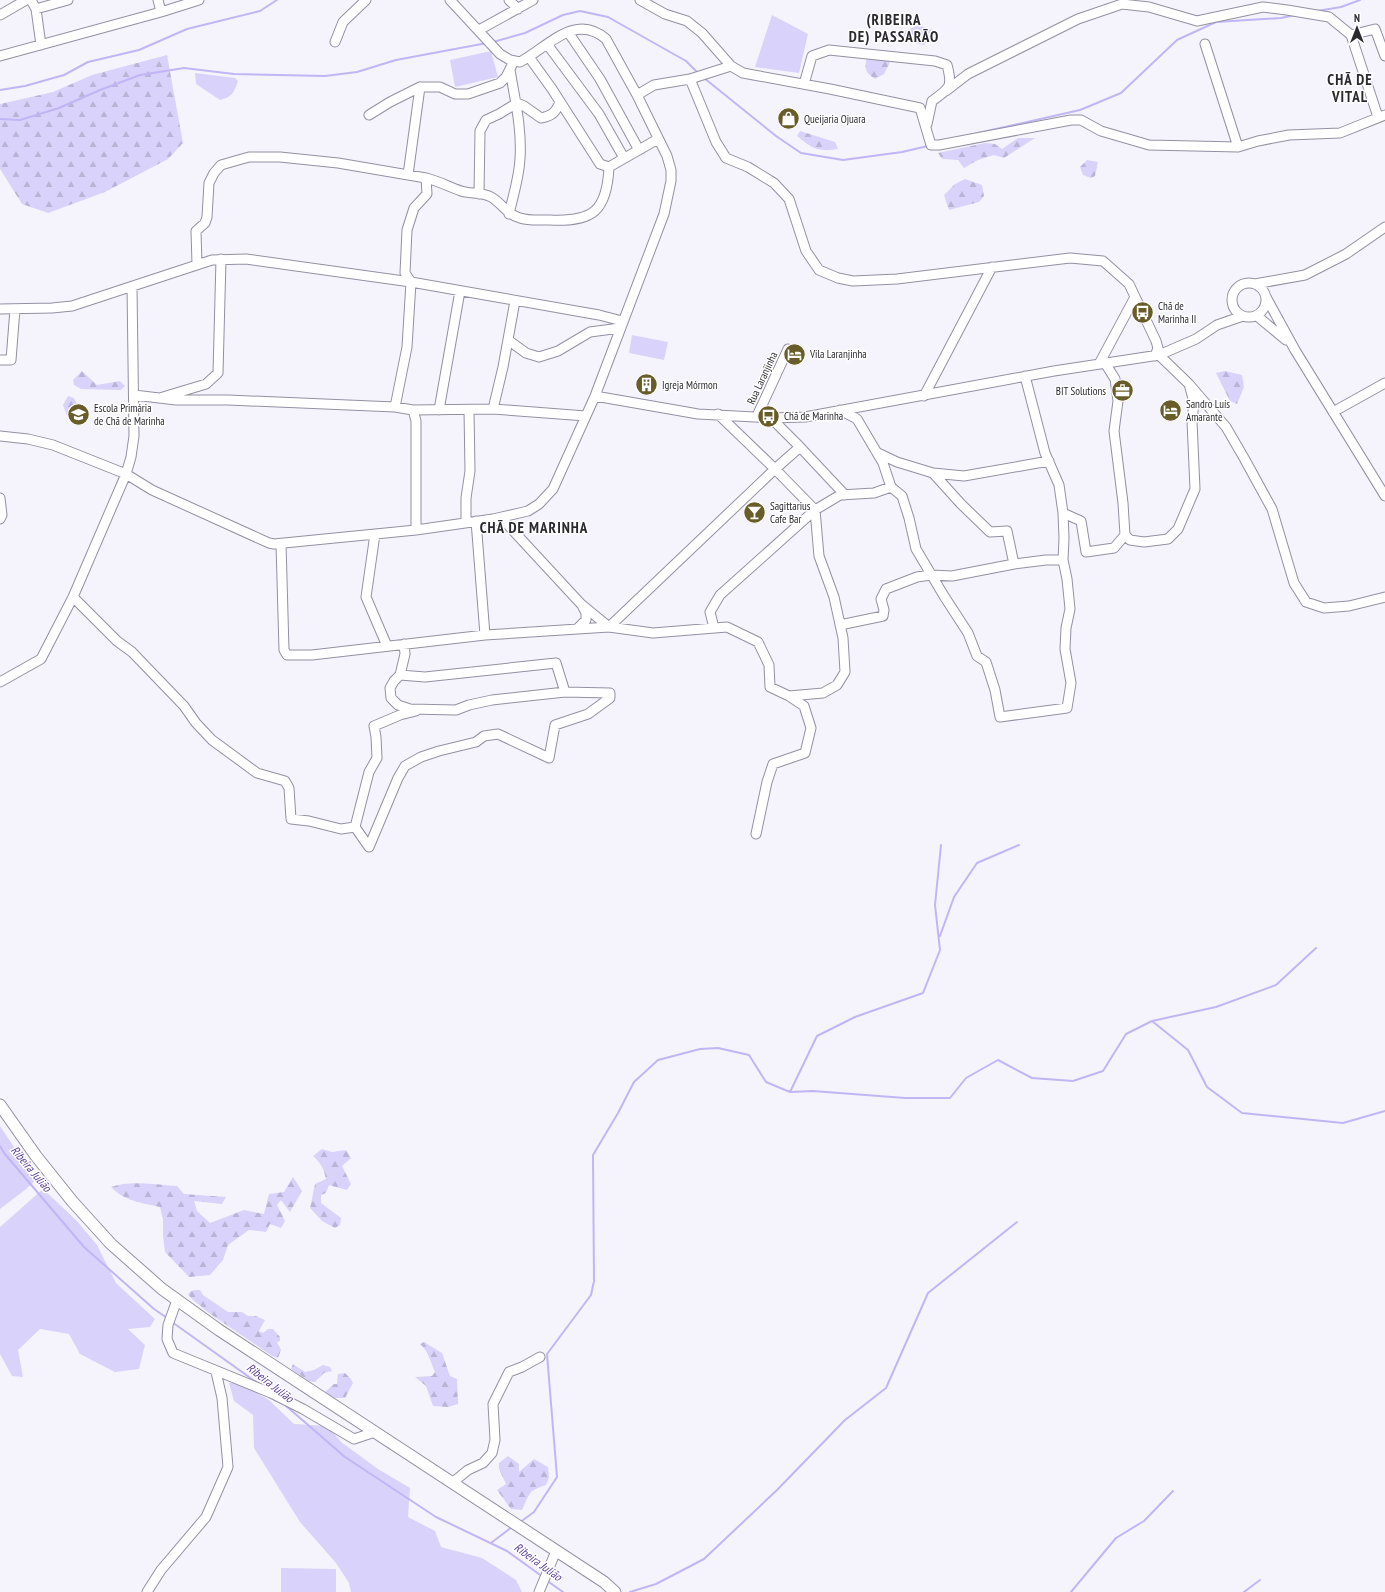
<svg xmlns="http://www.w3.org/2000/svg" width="1385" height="1592" font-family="'PT Sans Narrow',sans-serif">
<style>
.grass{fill:#d9d2fa}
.forest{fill:url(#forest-firs)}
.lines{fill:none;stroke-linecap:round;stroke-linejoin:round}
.stream{stroke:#c2b5f5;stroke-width:2}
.minor-casing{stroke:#9390a2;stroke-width:11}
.major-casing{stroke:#9390a2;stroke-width:13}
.minor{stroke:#fff;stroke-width:9}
.major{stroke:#fff;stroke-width:11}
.labels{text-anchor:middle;stroke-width:3;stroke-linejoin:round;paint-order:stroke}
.poi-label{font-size:11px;fill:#2a2930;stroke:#fff;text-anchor:start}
.street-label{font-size:11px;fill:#2a2930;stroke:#fff}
.water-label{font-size:12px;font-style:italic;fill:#593e9a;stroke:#fff}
.district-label{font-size:15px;font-weight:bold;letter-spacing:1px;fill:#2a2930;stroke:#fff}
</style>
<defs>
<pattern id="forest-firs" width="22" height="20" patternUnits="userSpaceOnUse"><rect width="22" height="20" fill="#d9d2fa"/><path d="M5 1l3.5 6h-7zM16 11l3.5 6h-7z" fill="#bab4d7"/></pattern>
</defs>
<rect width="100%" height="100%" fill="#f5f4fc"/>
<!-- grass -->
<path class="grass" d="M 772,15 L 808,34 L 799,73 L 755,67 Z
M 491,51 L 498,77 L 455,87 L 450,60 Z
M 195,73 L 235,78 L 238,81 C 234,93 232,97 220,100 L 196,84 Z
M 632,335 L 668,342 L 664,360 L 629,353 Z
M 0,1126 L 36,1180 L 25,1190 L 0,1209 Z
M 43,1189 L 77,1221 L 97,1245 L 116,1283 L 155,1319 L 150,1327 L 128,1329 L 145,1345 L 139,1369 L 115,1372 L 80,1354 L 69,1334 L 40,1329 L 18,1350 L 23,1377 L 12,1376 L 0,1354 L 0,1227 Z
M 229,1383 L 239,1383 L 269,1400 L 294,1424 L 328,1426 L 341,1442 L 378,1469 L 410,1488 L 408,1517 L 435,1531 L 441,1547 L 482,1558 L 516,1580 L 522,1592 L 351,1592 L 349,1583 L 336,1563 L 300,1522 L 254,1448 L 253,1415 L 234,1401 Z
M 281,1568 L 336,1569 L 336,1592 L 281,1592 Z"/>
<!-- forest -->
<path class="forest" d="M 919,25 L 935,31 L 924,45 L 917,44 L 914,34 L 905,39 L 894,36 Z
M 167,55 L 183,143 L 168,159 L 105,192 L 48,213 L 22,204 L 0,169 L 0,104 L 53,92 L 92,75 Z
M 867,57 L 871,60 L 882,58 L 890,62 L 884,74 L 875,79 C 865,72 864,69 867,57 Z
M 800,131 L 835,142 L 838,149 C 817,152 813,149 797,136 Z
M 1018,138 L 1035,138 L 1004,158 L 994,155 L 978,160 L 964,168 L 958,160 L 942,159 L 938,153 L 985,143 L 995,144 L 1002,149 Z
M 1087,160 L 1098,162 L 1095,176 L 1091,178 L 1083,175 L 1080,167 Z
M 965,179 L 982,185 L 984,196 L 979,202 L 949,210 L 944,195 L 955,184 Z
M 82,371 L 97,385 L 120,381 L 125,386 L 121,390 L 81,389 L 74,385 L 73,380 Z
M 1225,371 L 1242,375 L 1244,387 L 1237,404 L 1230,401 L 1216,373 Z
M 68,396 L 74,398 L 79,408 L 76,413 L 67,416 L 63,405 Z
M 322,1149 L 332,1152 L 346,1150 L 351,1158 L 342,1166 L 351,1184 L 347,1190 L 329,1185 L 326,1193 L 321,1195 L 321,1203 L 341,1218 L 340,1225 L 335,1228 L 322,1221 L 310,1208 L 315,1184 L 326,1179 C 324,1169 321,1163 313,1156 Z
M 293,1177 L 302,1191 L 290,1212 L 281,1200 L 277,1205 L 285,1221 L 281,1228 L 270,1224 L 266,1232 L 249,1230 L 228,1245 L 223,1260 L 210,1275 L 189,1277 L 165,1252 L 163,1236 L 163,1220 L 160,1207 C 142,1203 124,1201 111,1187 C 131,1180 155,1185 177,1186 L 184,1194 L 226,1197 L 222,1204 L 194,1201 L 197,1211 L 210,1223 L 244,1210 L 264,1214 L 269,1194 L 284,1192 Z
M 195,1290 L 200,1290 L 203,1295 L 228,1312 L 242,1312 L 248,1316 L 256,1316 L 265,1320 L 259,1331 L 263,1333 L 268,1329 L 273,1329 L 280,1337 L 280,1341 L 277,1342 L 281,1350 L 278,1358 L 272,1356 L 206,1311 C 200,1304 193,1302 188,1294 L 191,1291 Z
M 424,1342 L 442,1353 L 450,1376 L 457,1379 L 458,1404 L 448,1407 L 433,1406 L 426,1386 L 415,1377 L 432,1376 L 435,1372 C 430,1361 429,1352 420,1344 Z
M 293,1364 L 305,1372 L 314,1370 L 323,1365 L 330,1367 L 332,1371 L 324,1373 L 315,1382 L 309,1381 L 291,1369 Z
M 345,1373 L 351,1379 L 353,1383 L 345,1398 L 332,1398 L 325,1392 L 334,1384 L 337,1384 L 338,1374 Z
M 508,1456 L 519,1464 L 519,1472 L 534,1459 L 548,1467 L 549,1477 L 546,1485 C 527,1491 530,1494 522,1510 L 511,1509 L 497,1490 L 506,1484 L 499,1469 L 499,1463 Z"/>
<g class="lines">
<!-- stream -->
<path class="stream" d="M 1317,11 L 1341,7 L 1360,0
M 493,42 L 525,33 L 563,15 L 580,11 L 608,17 L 686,61 L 699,74
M 704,78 L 776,136 L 801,153 L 843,160 L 902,152 L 928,146
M 0,90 L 25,86 L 64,75 L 88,62 L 139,50 L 187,29 L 260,11 L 277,0
M 0,119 L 20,120 L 59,108 L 100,90 L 140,75 L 178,69 L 184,68 L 234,74 L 325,76 L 357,72 L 396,60 L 487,43
M 969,135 L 1080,110 L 1121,93 L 1177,40 L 1216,22 L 1281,18 L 1295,15
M 940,936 L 954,897 L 977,863 L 1019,845
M 1152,1021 L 1216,1007 L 1276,985 L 1316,948
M 790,1092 L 817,1036 L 855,1017 L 923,993 L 940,950 L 935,905 L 941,845
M 0,1146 L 4,1153 L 84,1247 L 154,1309 L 167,1318
M 172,1322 L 256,1382
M 285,1405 L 345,1457 L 436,1517 L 507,1551 L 543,1577
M 519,1523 L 534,1512 L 557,1477 L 547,1354 L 591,1295 L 594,1281 L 593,1155 L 618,1113 L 634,1082 L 658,1060 L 700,1049 L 718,1048 L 749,1055 L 766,1082 L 790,1092 L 813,1091 L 905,1098 L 950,1098 L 966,1078 L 998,1060 L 1032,1078 L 1073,1081 L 1103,1071 L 1126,1034 L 1152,1021 L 1188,1050 L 1207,1087 L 1242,1113 L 1343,1123 L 1385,1111
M 491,1543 L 512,1527
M 546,1580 L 563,1592
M 630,1592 L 656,1584 L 704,1559 L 777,1490 L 845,1420 L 886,1388 L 928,1293 L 1017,1222
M 1071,1592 L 1116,1538 L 1144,1521 L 1173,1491
M 1244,1592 L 1260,1580"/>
<defs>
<path id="minor" d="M 31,0 L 36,9 L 68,0
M 158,0 L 161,12
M 509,0 L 518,9
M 640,0 L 665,14 L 687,21 L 702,33 L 731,66 L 743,73 L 830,89 L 920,108 L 931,145 L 939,145 L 1071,120 L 1081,120 L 1101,131 L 1149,145 L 1238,147 L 1258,141 L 1289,135 L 1340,133 L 1385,115
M 36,9 L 41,45
M 0,15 L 26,0
M 479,30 L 533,0
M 568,32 L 600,79 L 639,150
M 335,42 L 343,22 L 366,0
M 547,44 L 599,114 L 624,158
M 1205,44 L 1238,147
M 0,56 L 161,12 L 199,0
M 529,57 L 552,89 L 600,164 L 609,167 L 658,139
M 690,79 L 716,142 L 726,158 L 748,167 L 774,183 L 789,199 L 806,251 L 819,270 L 838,278 L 853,281 L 897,279 L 1070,258 L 1103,261 L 1129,284 L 1156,341 L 1158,348 L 1155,356
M 804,84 L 812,56 L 829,50 L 935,61 L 947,65 C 953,87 950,88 932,101 L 927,124
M 946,91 L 968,74 L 1078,19 L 1122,4 L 1149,7 L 1197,21 L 1263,7 L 1287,10 L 1329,17 L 1351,35
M 637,95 L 654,85 L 690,79 L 731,66
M 369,115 L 390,102 L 420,87
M 1378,117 L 1351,35 L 1375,29 L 1385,56
M 408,175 L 420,87 L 440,87 L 455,94 L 468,94 L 500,83 L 506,77 L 514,61
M 426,178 C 439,181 449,187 461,191 C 470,194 482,192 491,197 C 502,203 506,214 520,218 C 528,221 541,220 550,220 C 593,222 607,211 609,167
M 479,194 L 480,131 L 486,120 L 499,114 L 517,103 L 524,106 L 541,118 C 552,116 556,112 560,102
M 509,214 C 513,196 519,178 520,159 C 522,128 515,100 510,70
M 197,264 L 196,231 L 205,223 L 207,217 L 209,183 L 214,173 L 221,165 L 249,157 L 280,157 L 338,163 L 426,178 L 427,194 L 414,208 L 407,230 L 405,273 L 411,282 L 407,347 L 395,407 L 413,410 L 416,421 L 416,530
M1232 300a17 17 0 1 1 34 0a17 17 0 1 1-34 0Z
M 1255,284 L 1305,275 L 1346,254 L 1385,227
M 1266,297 L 1295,350 L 1385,496
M 0,309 L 52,308 L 72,306 L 212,260 L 246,259 L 411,282 L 599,315 L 622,321
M 1257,316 L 1286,340
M 508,340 L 526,353 L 539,357 L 558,351 L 590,332 L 620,328
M 0,360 L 11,360 L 15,309
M 1099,364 L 1135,297
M 1025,376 L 1045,453 L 1059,485 L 1063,513 L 1081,521 L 1086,552 L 1114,548 L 1125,535 L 1123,503 L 1114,431 L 1118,401 L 1115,379 L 1105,363
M 1189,384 L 1226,427 L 1244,458 L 1272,509 L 1294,583 L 1306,602 L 1324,608 L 1349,606 L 1385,597
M 134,395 L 176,400 L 228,400 L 395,407
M 595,396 L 698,414 L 771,418 L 805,417 L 1054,371 L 1159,355 L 1196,339 L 1217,325 L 1243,316
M 924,396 L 992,267
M 163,397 L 206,384 L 218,373 L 221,259
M 493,409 L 503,367 L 515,301
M 413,410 L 493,409 L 586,416
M 439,410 L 460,291
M 840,410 L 857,419 L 883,463 L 891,487
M 1333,412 L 1385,383
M 718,414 L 775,469 L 800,447 L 771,418
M 757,416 L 788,349
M 0,436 L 28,439 L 53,445 L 126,474 L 152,490 L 269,543 L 274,544 L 416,530 L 493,519 L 528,511 L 539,504 L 553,489 L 595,396 L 664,214 L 671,181 L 671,170 L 667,156 L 637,95 L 606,39 C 575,12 548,47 520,62 L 510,60 L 500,54 L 450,0
M 800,447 L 845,495
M 878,453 L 897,462 L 933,473 L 964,476 L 1049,461
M 933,473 L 961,504 L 990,532 L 1007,531 L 1014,564 L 1046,560 L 1063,560
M 0,498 L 2,515 L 0,519
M 476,521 L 485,635
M 466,522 L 466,498 L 470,471 L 469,410
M 375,534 L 366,597 L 387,646
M 1125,535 L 1130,540 L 1144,542 L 1168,539 L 1178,529 L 1195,489 L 1192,421 L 1194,402 L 1189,384 L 1159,355
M 281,544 L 284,650 L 287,655 L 312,655 L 485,635 L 609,627 L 581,604 L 507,524 L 493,519
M 73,597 L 117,641 L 132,652 L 184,706 L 196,723 L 212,740 L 257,773 L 285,781 L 289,788 L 291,819 L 309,821 L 341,829 L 355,827
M 840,625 L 883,616 L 884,610 L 881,599 L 886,589 L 917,577 L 931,575 L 952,576 L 1014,564
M 609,627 L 775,469 L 815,510 L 720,595 L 710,612 L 714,628
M 609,627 L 653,633 L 727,627 L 758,642 L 769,665 L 770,687 L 789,696 L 804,706 L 811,728 L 805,753 L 773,764 L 767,782 L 756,834
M 577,629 L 586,620 L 586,613 L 582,605
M 400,675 L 425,677 L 556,663 L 565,692 L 492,700 L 469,705 L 456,710 L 410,709 L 398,705 L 391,698 L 390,688 L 394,681 L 400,675 L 405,654 L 404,644
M 0,682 L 41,659 L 73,597 L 126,474 L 131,457 L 134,436 L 132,287
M 789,696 L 823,693 L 837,685 L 845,672 L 843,638 L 834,597 L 819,556 L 815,510 L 840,495 L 874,493 L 891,487 L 902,496 L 909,518 L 916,549 L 944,596 L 968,633 L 977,656 L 986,662 L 995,690 L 1000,717 L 1067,708 L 1071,683 L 1065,649 L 1066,628 L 1070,609 L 1067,579 L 1063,560 L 1064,538 L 1063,513
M 355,827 L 369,847 L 398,778 L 405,766 L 421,757 L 439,751 L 476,742 L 484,736 L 498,734 L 549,758 L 555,725 L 588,714 L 610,698 L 610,693 L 565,692
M 355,827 L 369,772 L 377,758 L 376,737 L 374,726 L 400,715 L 416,711
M 177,1300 L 168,1325 L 167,1339 L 173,1353 L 271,1393 L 303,1409 L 354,1439 L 375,1432
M 452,1483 L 468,1470 L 483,1463 L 492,1453 L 495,1440 L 493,1404 L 509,1372 L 522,1367 L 540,1357
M 147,1592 L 161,1570 L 206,1517 L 228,1467 L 222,1398 L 216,1372
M 539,1592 L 556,1551"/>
<path id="major" d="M 0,1105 L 36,1156 L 72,1201 L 111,1244 L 162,1289 L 219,1330 L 604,1582 L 615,1592"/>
</defs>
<!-- minor casing -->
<use href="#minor" class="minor-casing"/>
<!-- major casing -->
<use href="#major" class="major-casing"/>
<!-- minor -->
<use href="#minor" class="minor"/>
<!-- major -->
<use href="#major" class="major"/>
</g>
<!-- icons -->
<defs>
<symbol id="shop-disc" viewBox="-11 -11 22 22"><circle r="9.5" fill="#685d29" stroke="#fff"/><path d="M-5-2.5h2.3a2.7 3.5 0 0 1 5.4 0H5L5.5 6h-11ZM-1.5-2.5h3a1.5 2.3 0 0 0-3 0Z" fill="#fff"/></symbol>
<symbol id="bus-disc" viewBox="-11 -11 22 22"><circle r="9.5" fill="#685d29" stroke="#fff"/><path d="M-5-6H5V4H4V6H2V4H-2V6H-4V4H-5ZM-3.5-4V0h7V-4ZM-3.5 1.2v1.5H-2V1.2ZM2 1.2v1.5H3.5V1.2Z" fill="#fff"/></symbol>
<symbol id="hotel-disc" viewBox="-11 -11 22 22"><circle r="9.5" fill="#685d29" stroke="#fff"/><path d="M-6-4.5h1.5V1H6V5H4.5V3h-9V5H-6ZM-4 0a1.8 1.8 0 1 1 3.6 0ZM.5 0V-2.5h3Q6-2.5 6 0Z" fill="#fff"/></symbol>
<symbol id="building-disc" viewBox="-11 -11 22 22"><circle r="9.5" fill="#685d29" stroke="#fff"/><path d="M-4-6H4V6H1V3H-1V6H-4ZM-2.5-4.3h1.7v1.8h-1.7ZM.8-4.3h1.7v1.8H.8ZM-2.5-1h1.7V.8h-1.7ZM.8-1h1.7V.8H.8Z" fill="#fff"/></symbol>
<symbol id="office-disc" viewBox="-11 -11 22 22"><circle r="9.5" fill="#685d29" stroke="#fff"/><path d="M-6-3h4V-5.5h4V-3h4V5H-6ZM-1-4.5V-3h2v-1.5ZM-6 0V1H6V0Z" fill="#fff"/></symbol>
<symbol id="school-disc" viewBox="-11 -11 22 22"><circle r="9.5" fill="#685d29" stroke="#fff"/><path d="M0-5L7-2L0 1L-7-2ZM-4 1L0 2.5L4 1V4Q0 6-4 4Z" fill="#fff"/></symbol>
<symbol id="bar-disc" viewBox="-11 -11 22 22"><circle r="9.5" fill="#685d29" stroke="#fff"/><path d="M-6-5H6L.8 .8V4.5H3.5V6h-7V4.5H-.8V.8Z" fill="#fff"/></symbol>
</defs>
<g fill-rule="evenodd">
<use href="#shop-disc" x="776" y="106" width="25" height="25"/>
<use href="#bus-disc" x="1130" y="300" width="25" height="25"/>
<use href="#hotel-disc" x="782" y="342" width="25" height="25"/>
<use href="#building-disc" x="634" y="372" width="25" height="25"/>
<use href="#office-disc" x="1110" y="378" width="25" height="25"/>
<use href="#hotel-disc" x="1158" y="398" width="25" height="25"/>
<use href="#school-disc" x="66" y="402" width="25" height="25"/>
<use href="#bus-disc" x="756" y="404" width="25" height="25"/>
<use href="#bar-disc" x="742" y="500" width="25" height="25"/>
</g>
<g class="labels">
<!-- poi labels -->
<g class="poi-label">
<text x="804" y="123">Queijaria Ojuara</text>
<text x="1158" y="310">Chã de<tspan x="1158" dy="13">Marinha II</tspan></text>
<text x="810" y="358">Vila Laranjinha</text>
<text x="662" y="389">Igreja Mórmon</text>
<text x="1106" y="395" text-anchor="end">BIT Solutions</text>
<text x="1186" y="408">Sandro Luís<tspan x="1186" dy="13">Amarante</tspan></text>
<text x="94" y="412">Escola Primária<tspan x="94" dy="13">de Chã de Marinha</tspan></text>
<text x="784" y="420">Chã de Marinha</text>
<text x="770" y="510">Sagittarius<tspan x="770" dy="13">Cafe Bar</tspan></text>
</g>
<!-- street labels -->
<g class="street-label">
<text transform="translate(762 378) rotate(-65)" y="4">Rua Laranjinha</text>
</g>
<!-- water labels -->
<g class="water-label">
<text transform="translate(31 1169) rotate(50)" y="4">Ribeira Julião</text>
<text transform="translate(270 1383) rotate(38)" y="4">Ribeira Julião</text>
<text transform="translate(538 1562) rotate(36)" y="4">Ribeira Julião</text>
</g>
<!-- district labels -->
<g class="district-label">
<text x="894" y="25">(RIBEIRA<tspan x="894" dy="17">DE) PASSARÃO</tspan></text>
<text x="1350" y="85">CHÃ DE<tspan x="1350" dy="17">VITAL</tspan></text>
<text x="534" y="533">CHÃ DE MARINHA</text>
</g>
</g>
<!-- north arrow -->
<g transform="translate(1357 28)" stroke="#ffffff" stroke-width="3" paint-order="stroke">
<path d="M0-3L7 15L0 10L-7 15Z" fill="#2a2930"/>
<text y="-6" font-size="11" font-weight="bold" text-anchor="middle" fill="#2a2930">N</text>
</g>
</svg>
